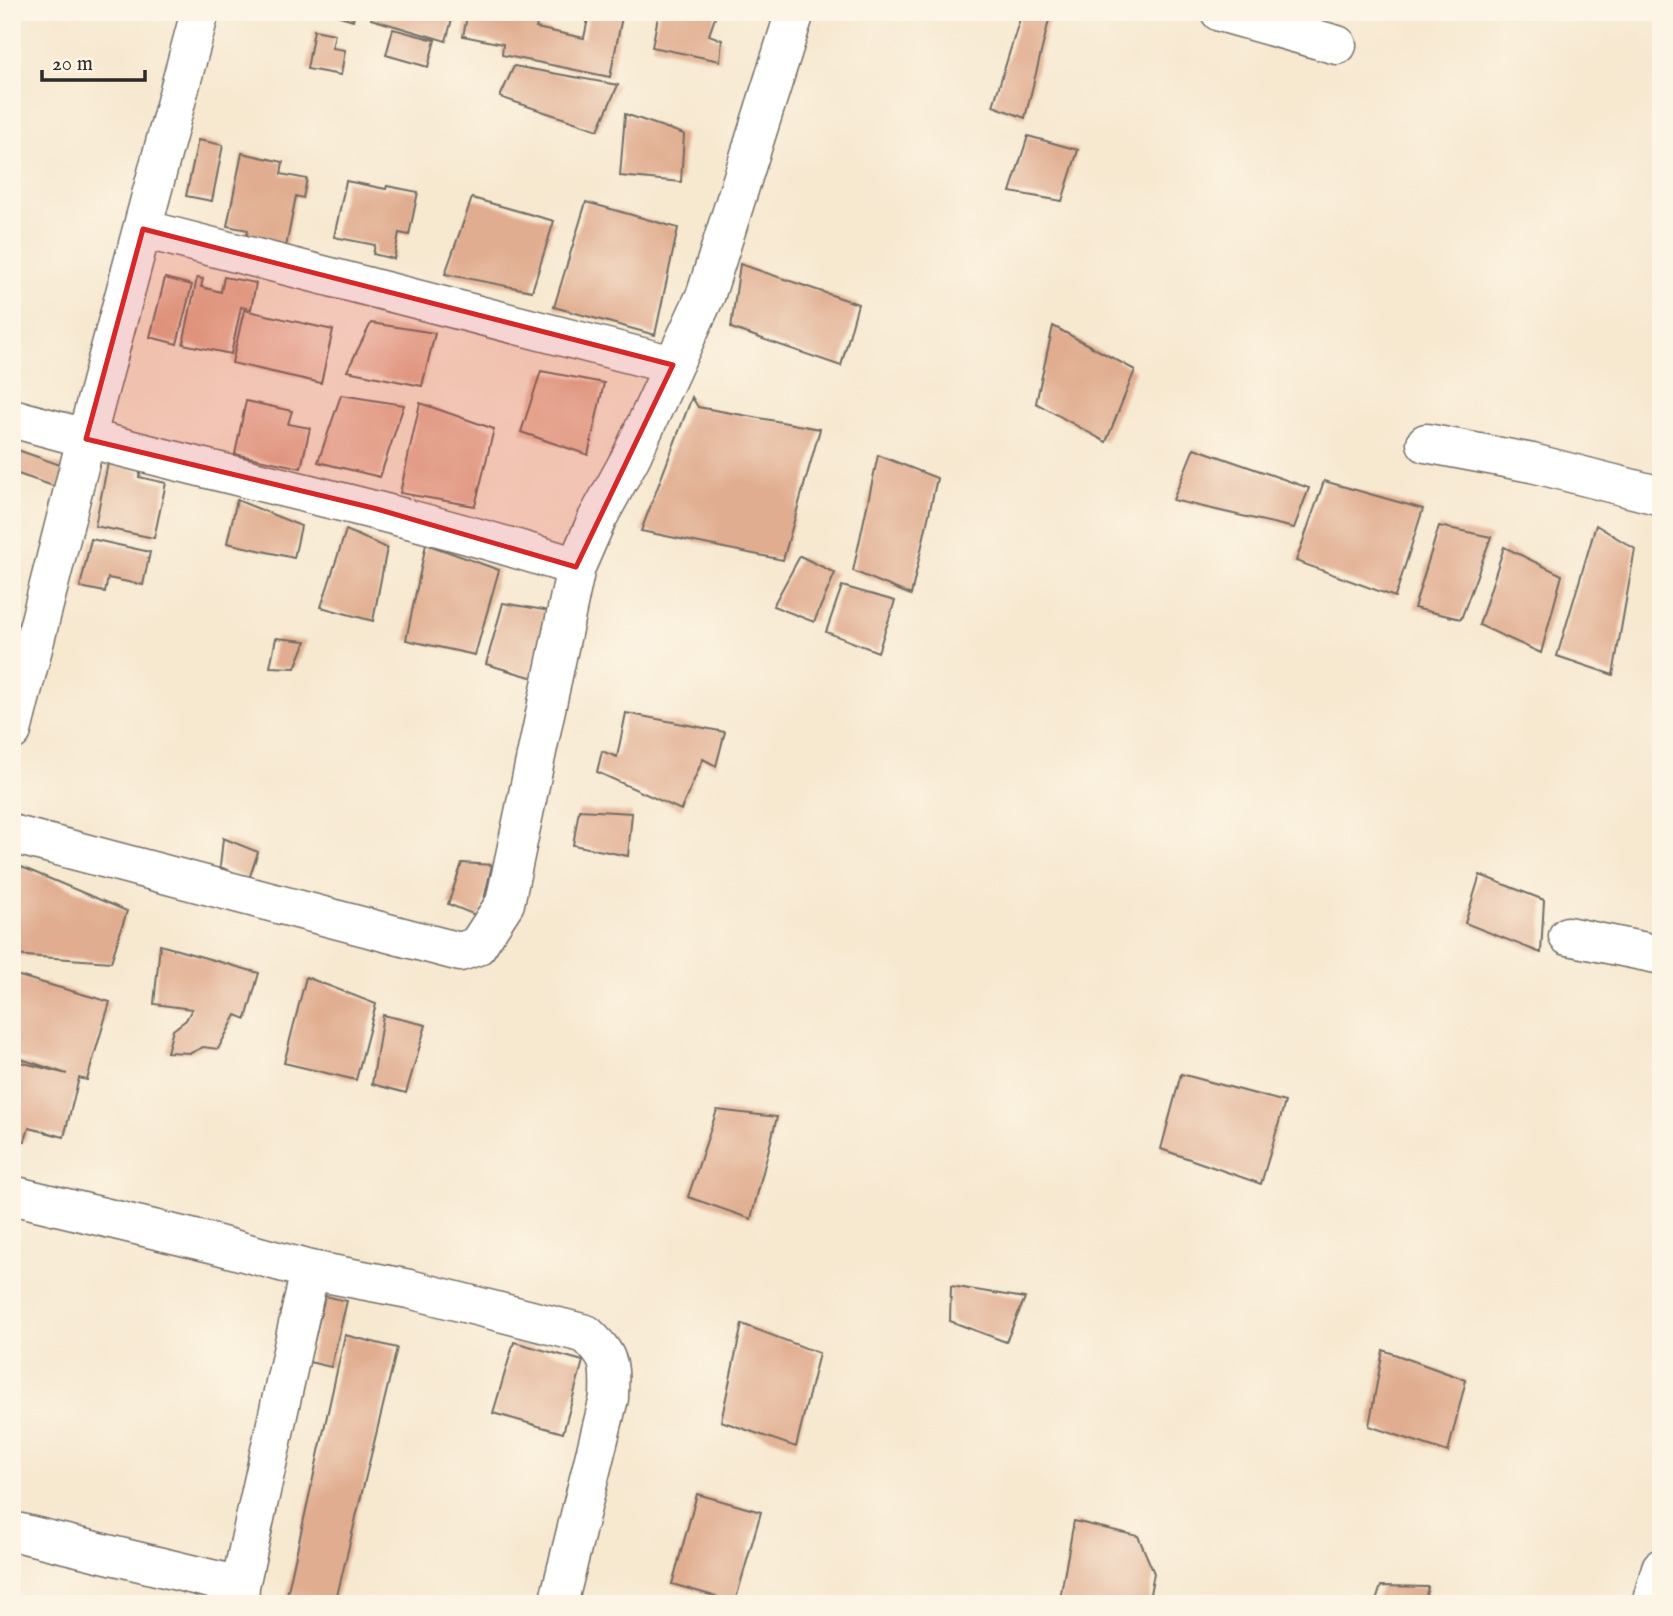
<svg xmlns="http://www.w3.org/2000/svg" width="1673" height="1616" font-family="'IM FELL English',serif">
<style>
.building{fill:#e1ad90}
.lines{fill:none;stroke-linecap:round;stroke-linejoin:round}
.minor-casing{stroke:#726d65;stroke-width:41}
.minor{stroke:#fff;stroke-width:38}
.marked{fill:#d62828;fill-opacity:0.2;stroke:#d62828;stroke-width:5;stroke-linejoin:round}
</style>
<rect width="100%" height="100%" fill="#fcf5e5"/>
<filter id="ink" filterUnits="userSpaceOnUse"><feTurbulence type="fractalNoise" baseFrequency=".0143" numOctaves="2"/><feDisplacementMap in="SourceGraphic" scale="14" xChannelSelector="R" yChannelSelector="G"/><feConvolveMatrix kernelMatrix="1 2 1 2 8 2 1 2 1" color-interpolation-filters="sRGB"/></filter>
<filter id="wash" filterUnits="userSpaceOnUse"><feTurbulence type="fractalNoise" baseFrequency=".00686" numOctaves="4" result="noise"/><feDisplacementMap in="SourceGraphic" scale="28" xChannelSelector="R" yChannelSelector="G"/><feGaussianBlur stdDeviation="1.57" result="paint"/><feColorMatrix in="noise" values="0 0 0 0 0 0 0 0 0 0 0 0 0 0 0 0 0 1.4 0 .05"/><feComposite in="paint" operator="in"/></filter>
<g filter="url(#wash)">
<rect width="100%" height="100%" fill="#f7e8d0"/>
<g id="blocks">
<!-- building -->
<path class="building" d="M 327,12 L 356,12 L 353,20 Z
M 373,12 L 454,12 L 446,41 L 371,19 Z
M 468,12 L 540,12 L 536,28 L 584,38 L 588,19 L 581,18 L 582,12 L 623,12 L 610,77 L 502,55 L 503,44 L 463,36 Z
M 659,12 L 717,12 L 709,35 L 722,40 L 720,61 L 652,47 Z
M 1022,12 L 1051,12 L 1025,118 L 993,106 Z
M 393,29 L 435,40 L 428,67 L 386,55 Z
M 314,30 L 335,34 L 332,48 L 345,50 L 341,75 L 307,69 Z
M 514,66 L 618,85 L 598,130 L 500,97 Z
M 625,114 L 684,134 L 681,182 L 620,176 Z
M 1028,136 L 1078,150 L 1062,201 L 1010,192 Z
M 198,140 L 223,145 L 212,201 L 186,196 Z
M 242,153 L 283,162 L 281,174 L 307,179 L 303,198 L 296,196 L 286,247 L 246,239 L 248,230 L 227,226 Z
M 346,181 L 386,189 L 387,186 L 418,192 L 409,235 L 399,233 L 394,259 L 373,254 L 375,245 L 334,237 Z
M 472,198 L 554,221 L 532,291 L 445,274 Z
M 586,202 L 678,228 L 655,335 L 554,307 Z
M 740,264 L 858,304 L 841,366 L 731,328 Z
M 224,277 L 256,283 L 251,309 L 241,307 L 231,354 L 183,344 L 197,278 L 203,279 L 201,287 L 221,292 Z
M 165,278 L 192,285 L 177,344 L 150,337 Z
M 244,310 L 333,330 L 321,383 L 232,363 Z
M 371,323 L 435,333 L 422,386 L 347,371 Z
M 1053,326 L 1135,370 L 1106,442 L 1036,403 Z
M 541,371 L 604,383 L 588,455 L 521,432 Z
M 341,395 L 404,405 L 380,477 L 318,462 Z
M 692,397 L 698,407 L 820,429 L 783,560 L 641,531 Z
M 246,401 L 292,411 L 288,424 L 310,428 L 301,468 L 235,454 Z
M 420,403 L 494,429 L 475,506 L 400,493 Z
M 12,448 L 69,468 L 62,489 L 12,472 Z
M 1194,448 L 1309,488 L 1294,528 L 1173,500 Z
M 878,455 L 937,478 L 911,595 L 853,571 Z
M 108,463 L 141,471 L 139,477 L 166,483 L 154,538 L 95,526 Z
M 1324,481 L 1423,509 L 1395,597 L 1296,561 Z
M 237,500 L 301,526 L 294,558 L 227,543 Z
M 1596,525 L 1635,549 L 1613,675 L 1557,656 Z
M 1439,526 L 1491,537 L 1461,619 L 1414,608 Z
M 346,530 L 387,548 L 373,621 L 321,607 Z
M 91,539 L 150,552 L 143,585 L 108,578 L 105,592 L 80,587 Z
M 426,544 L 499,570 L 475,655 L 406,640 Z
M 1504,547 L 1562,575 L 1541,653 L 1479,625 Z
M 800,556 L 835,573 L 814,622 L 773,606 Z
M 842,586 L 895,601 L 878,652 L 826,632 Z
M 503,603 L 556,612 L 544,681 L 486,664 Z
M 276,638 L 306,641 L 295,668 L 270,667 Z
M 626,713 L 725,732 L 716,766 L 703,759 L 681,810 L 597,772 L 602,751 L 617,757 Z
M 579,810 L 632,813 L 628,856 L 573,845 Z
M 223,838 L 258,852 L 249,879 L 220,867 Z
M 12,863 L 127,911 L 111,962 L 12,955 Z
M 462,863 L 492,865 L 480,917 L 448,904 Z
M 1480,875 L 1544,900 L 1541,953 L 1465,923 Z
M 160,945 L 259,973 L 246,1019 L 236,1015 L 218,1049 L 203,1047 L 191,1053 L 167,1052 L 173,1030 L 186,1020 L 192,1009 L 154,1004 Z
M 12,974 L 110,1002 L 87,1080 L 79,1078 L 64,1137 L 29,1128 L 25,1141 L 12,1138 L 12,1060 L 67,1074 L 12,1056 Z
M 306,977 L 376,1004 L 356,1080 L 284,1063 Z
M 383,1015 L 426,1025 L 406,1093 L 372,1084 Z
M 1181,1074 L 1285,1102 L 1261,1184 L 1161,1149 Z
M 717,1110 L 777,1117 L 751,1219 L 688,1197 Z
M 951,1286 L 1025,1298 L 1006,1342 L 950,1321 Z
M 325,1296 L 347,1301 L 331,1367 L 309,1362 Z
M 742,1324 L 819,1353 L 796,1447 L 721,1421 Z
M 345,1335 L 397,1348 L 335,1604 L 285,1604 Z
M 514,1342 L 583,1361 L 563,1433 L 493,1413 Z
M 1383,1350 L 1466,1380 L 1448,1452 L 1369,1426 Z
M 697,1494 L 761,1512 L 735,1602 L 672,1584 Z
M 1074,1521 L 1138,1536 L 1154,1573 L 1148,1604 L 1059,1604 Z
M 1381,1586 L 1428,1587 L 1424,1604 L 1375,1604 Z"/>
</g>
</g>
<g filter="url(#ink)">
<use href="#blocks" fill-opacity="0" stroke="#726d65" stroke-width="2"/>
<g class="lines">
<defs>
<path id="minor" d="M 1220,12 L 1337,45
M 143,229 L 673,365
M 12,418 C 199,471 390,508 576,567 L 597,519 L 631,457 L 706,294 L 795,12
M 1426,443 L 1532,463 L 1661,496
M 12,731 L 86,439 L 200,12
M 12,834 L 460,952 L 477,946 L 505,903 L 576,567
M 1568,936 L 1661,955
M 12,1195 L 211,1243 L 310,1270 L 409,1289 L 586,1334 C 611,1358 610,1364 609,1398 L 558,1604
M 12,1531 L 240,1586 L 239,1604
M 240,1586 L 310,1270
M 1651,1604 L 1661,1568"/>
</defs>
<!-- minor casing -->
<use href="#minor" class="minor-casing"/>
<!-- minor -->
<use href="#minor" class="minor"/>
</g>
</g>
<!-- marked area -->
<path class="marked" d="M 143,229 L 673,365 L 576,567 L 377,509 L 86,439 Z"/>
<!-- margin -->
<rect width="1673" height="1616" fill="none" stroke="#fcf5e5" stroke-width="42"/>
<!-- scale -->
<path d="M42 70v10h103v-10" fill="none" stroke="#2b2b2b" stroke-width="3.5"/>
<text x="52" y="70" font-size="21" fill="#2b2b2b" stroke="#fcf5e5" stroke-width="5" paint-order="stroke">20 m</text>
</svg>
